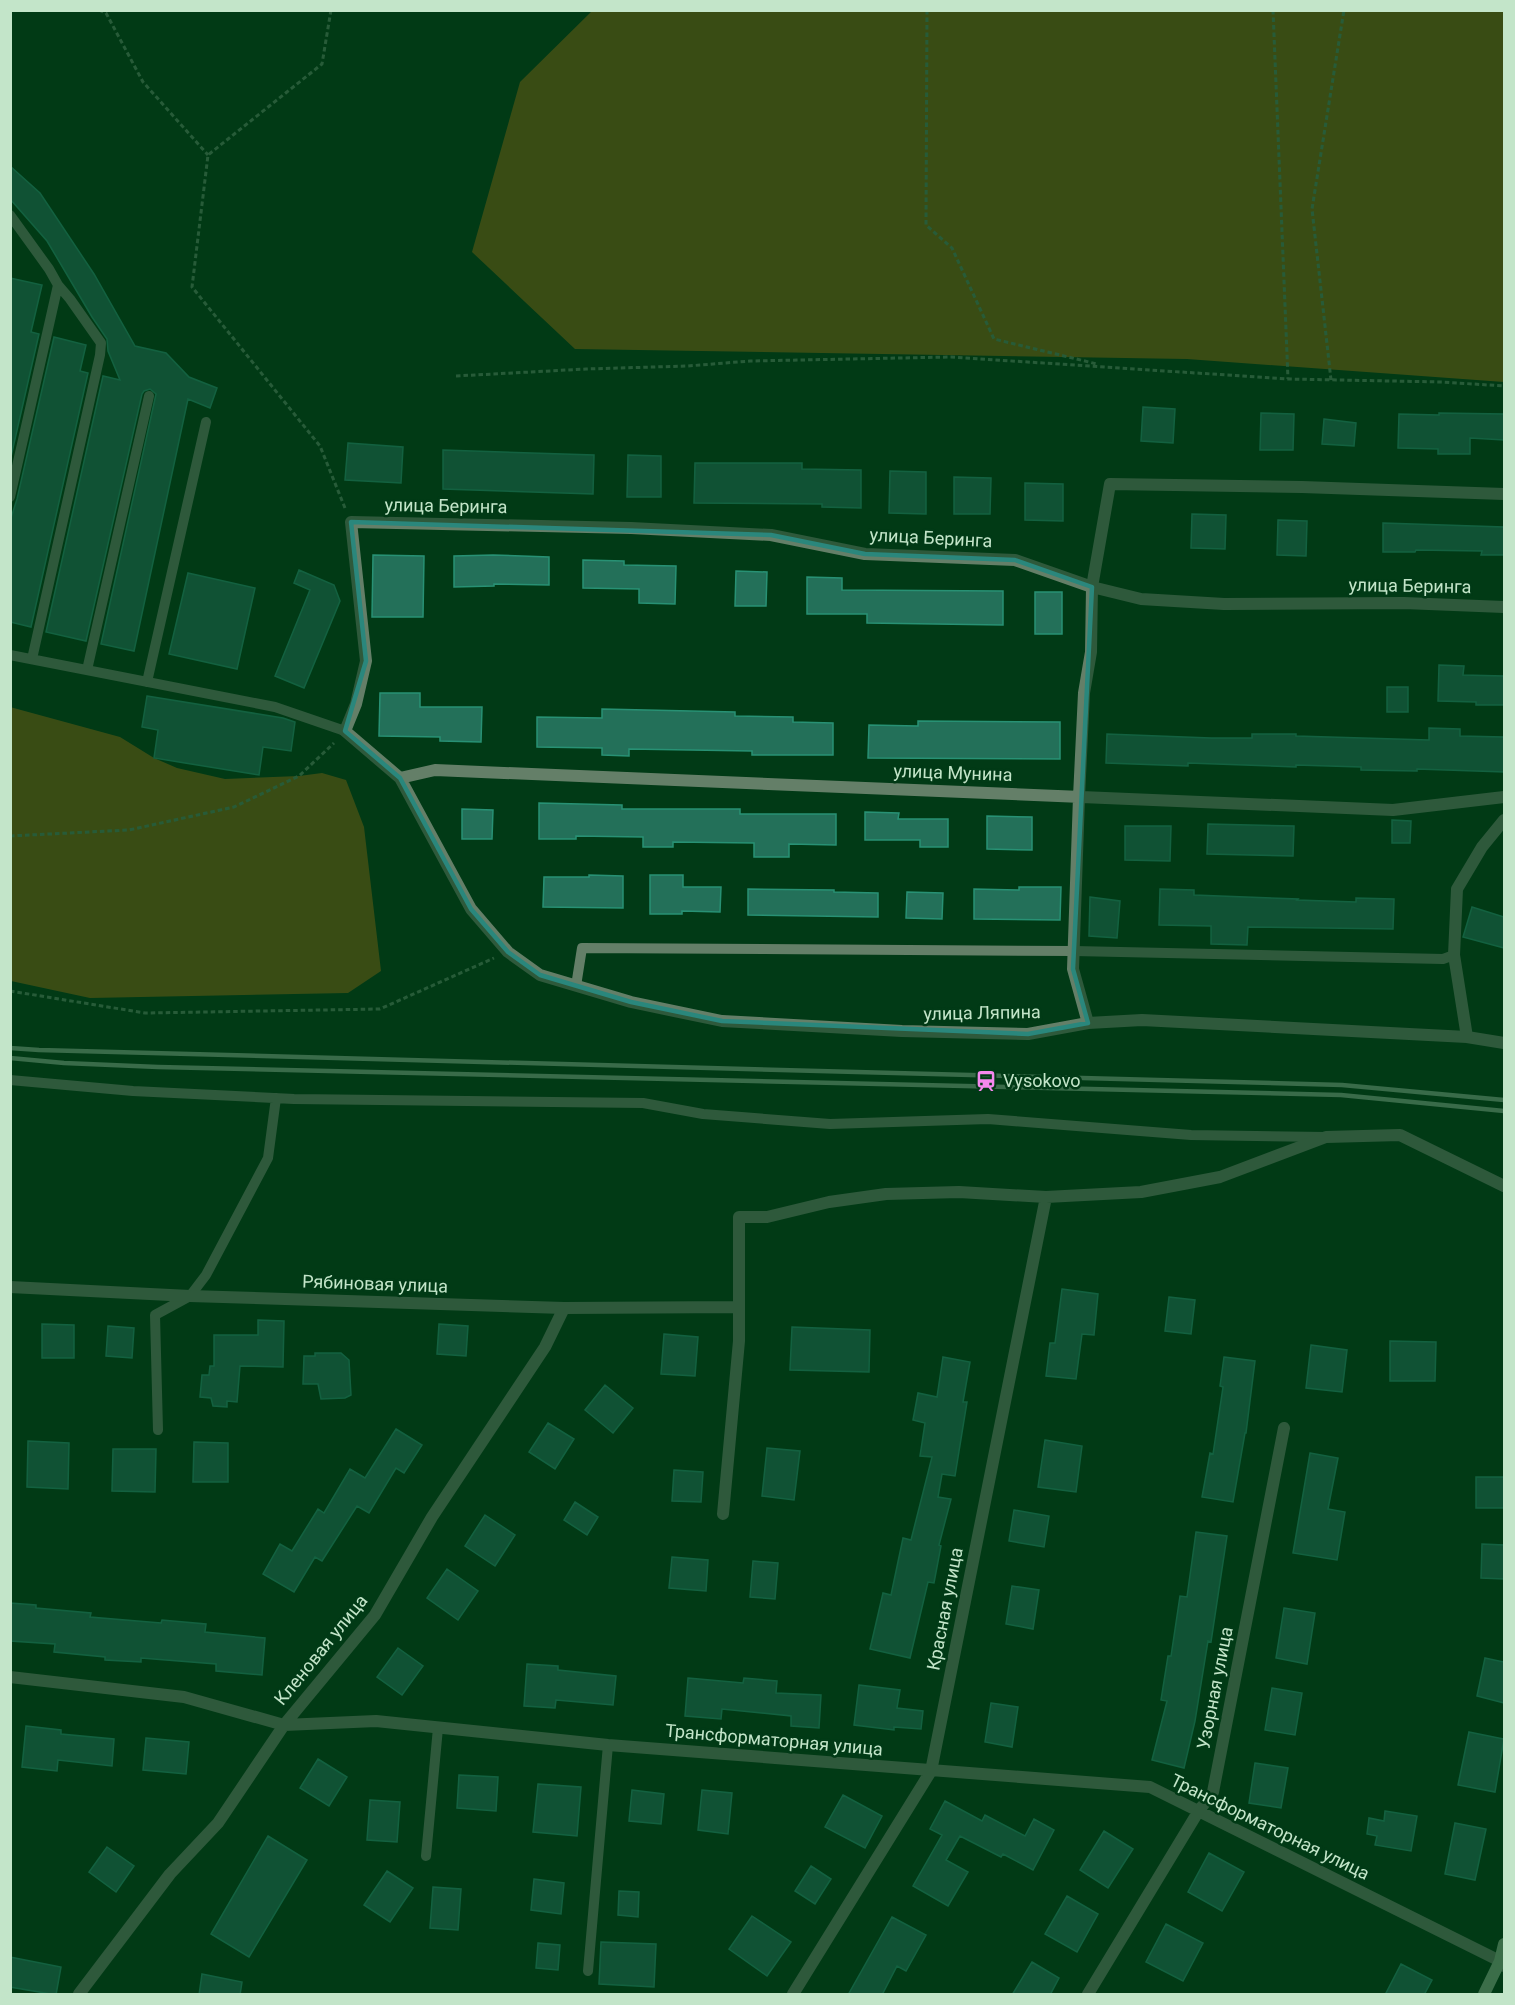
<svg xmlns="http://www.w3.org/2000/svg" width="1515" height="2005" font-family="Roboto,sans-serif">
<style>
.forest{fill:#7c6313}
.building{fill:#237059;stroke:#289174;stroke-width:1.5}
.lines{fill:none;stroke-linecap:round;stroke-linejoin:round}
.path{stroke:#558463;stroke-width:3;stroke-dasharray:4.5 3;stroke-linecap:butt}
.lane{stroke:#647f68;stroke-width:10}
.street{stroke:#647f68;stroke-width:12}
.secondary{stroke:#80ad88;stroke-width:12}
.rail{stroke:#7ca687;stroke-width:4.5}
.marked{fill:none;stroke:#2a877c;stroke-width:4.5;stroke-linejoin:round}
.labels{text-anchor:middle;stroke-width:5;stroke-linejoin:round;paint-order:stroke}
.street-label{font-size:18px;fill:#c3e5c9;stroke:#013a16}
.poi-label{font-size:18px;fill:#c3e5c9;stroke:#013a16;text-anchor:start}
</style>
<rect width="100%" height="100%" fill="#013a16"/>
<!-- forest -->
<path class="forest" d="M 592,11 L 1504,11 L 1504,382 L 1187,359 L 575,349 L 472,252 L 520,82 Z
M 10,707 L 120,737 L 154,758 L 177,768 L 225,779 L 299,776 L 322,773 L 346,780 L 364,827 L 381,971 L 348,993 L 90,998 L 11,981 Z"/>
<!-- building -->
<path class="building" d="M 10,166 L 40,193 L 94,274 L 135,346 L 166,353 L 189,377 L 217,388 L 210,408 L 188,399 L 134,651 L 101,644 L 156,394 L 150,389 L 144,391 L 142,394 L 86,641 L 46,632 L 103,376 L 120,380 L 108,351 L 107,339 L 92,317 L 47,241 L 10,199 Z
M 10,278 L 42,285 L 31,332 L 39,334 L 10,461 Z
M 54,337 L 86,345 L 80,371 L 88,373 L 31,627 L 10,622 L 10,521 L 17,499 Z
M 1143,407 L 1175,409 L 1173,443 L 1141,441 Z
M 1261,413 L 1294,414 L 1293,450 L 1260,450 Z
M 1439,413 L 1504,414 L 1504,440 L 1470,438 L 1470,454 L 1438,454 L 1438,449 L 1398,448 L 1399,414 L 1439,415 Z
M 1324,419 L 1356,423 L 1354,446 L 1322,444 Z
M 348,443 L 403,447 L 401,483 L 345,480 Z
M 443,450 L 594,455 L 593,494 L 443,489 Z
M 628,455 L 661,456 L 661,497 L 627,497 Z
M 695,463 L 802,463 L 802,469 L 861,470 L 861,508 L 822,507 L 822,504 L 694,503 Z
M 890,471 L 926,472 L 926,514 L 889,513 Z
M 954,477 L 991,478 L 990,514 L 954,514 Z
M 1025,483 L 1063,484 L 1063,521 L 1025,520 Z
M 1192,514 L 1226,515 L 1225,549 L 1191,548 Z
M 1278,520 L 1307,521 L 1306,556 L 1277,555 Z
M 1383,523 L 1504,527 L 1504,555 L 1481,555 L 1482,551 L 1416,550 L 1415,552 L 1383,552 Z
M 373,555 L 424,556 L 423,617 L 372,617 Z
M 493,555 L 549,557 L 549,585 L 494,584 L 494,586 L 454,587 L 454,556 Z
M 583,560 L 624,561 L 624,565 L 676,566 L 675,604 L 639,603 L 639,589 L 583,588 Z
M 299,570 L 334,585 L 340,601 L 304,688 L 275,676 L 310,590 L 294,583 Z
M 736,571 L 767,572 L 766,606 L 735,606 Z
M 188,573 L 255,588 L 237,669 L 169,654 Z
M 807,577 L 842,578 L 842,590 L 1003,591 L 1003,625 L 867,623 L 867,614 L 807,614 Z
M 1035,592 L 1062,592 L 1062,634 L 1035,634 Z
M 1439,665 L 1464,666 L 1463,675 L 1504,676 L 1504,705 L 1476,705 L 1476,702 L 1438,701 Z
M 1387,687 L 1408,687 L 1408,712 L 1387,712 Z
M 380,693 L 420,693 L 420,707 L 482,707 L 481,742 L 440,741 L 440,737 L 379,736 Z
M 147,696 L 283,718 L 295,722 L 291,751 L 263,747 L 259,775 L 154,758 L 158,730 L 142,727 Z
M 602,709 L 735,712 L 735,716 L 793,717 L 793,722 L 833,723 L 833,755 L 752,755 L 752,751 L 629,749 L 629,756 L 602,755 L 602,748 L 537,747 L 537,717 L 602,718 Z
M 918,721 L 1060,722 L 1060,759 L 868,758 L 869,725 L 918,726 Z
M 1429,728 L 1460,729 L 1460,736 L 1504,737 L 1504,772 L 1417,769 L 1417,771 L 1361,770 L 1361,767 L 1296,765 L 1296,767 L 1188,763 L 1188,766 L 1106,763 L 1107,734 L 1211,738 L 1252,738 L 1252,734 L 1296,734 L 1296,736 L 1429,740 Z
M 539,803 L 622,805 L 622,809 L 740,809 L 740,814 L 836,814 L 836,845 L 789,844 L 789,857 L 754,857 L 754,843 L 673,842 L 673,847 L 643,847 L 643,837 L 576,836 L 576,839 L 539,839 Z
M 462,809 L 493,810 L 492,839 L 462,839 Z
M 865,812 L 899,813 L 898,819 L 948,819 L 948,847 L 920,847 L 920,840 L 865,840 Z
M 987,816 L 1032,817 L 1032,850 L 987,849 Z
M 1392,820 L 1411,821 L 1410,843 L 1392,843 Z
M 1208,824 L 1294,826 L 1293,856 L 1207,854 Z
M 1125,826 L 1171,826 L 1170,861 L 1125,860 Z
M 589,875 L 623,876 L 623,908 L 543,907 L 544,877 L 589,877 Z
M 650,875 L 683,875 L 683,887 L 721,887 L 720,912 L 682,911 L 682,914 L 650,914 Z
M 1019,887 L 1061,887 L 1060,920 L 974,919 L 974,889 L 1019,890 Z
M 748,889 L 834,890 L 834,892 L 878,893 L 878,917 L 748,915 Z
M 1160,889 L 1194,890 L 1194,895 L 1298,899 L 1297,900 L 1356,902 L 1356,898 L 1394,899 L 1393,929 L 1248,927 L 1247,945 L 1211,944 L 1211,926 L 1159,925 Z
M 907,892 L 943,893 L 942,919 L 906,918 Z
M 1090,897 L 1120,901 L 1117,938 L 1089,936 Z
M 1472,907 L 1504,917 L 1504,948 L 1463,937 Z
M 1062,1289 L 1098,1294 L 1094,1335 L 1082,1334 L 1076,1379 L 1046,1376 L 1050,1343 L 1055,1343 Z
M 1169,1297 L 1195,1300 L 1191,1334 L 1165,1331 Z
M 258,1320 L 284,1321 L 283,1367 L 240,1366 L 237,1402 L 227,1401 L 227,1407 L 213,1406 L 211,1398 L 200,1397 L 202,1375 L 209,1375 L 210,1366 L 214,1366 L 214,1335 L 258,1335 Z
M 42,1324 L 74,1325 L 74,1358 L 42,1358 Z
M 439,1324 L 468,1326 L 466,1356 L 437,1354 Z
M 108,1326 L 134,1328 L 132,1358 L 106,1356 Z
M 792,1327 L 870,1330 L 869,1372 L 790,1370 Z
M 664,1334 L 698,1337 L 695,1376 L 661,1374 Z
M 1390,1341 L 1436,1342 L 1435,1381 L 1390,1381 Z
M 1311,1345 L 1347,1350 L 1342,1392 L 1306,1388 Z
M 315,1353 L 341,1353 L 349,1360 L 351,1395 L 345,1398 L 321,1399 L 318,1384 L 303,1384 L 304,1356 L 315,1356 Z
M 943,1357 L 970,1362 L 963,1402 L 967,1402 L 955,1476 L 942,1474 L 938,1497 L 951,1499 L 939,1545 L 941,1546 L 934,1583 L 928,1582 L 910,1658 L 870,1649 L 883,1593 L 891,1595 L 903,1538 L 911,1540 L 932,1457 L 920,1456 L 925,1423 L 913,1420 L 918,1393 L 937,1397 Z
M 1224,1357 L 1255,1361 L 1246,1433 L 1245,1433 L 1233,1502 L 1202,1497 L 1210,1453 L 1213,1454 L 1223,1387 L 1220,1386 Z
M 605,1385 L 633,1408 L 613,1433 L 585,1410 Z
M 548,1423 L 574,1439 L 555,1469 L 529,1452 Z
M 396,1429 L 422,1445 L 404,1473 L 396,1468 L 369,1513 L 357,1506 L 322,1561 L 315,1557 L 294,1592 L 263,1574 L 280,1544 L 292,1551 L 318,1509 L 324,1513 L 350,1469 L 365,1478 Z
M 1045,1440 L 1082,1446 L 1076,1492 L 1038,1487 Z
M 28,1441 L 69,1443 L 68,1489 L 27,1487 Z
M 194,1442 L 228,1443 L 228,1482 L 193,1482 Z
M 767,1448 L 800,1451 L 794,1500 L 762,1496 Z
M 113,1449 L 156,1449 L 155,1492 L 112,1491 Z
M 1310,1453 L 1338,1458 L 1328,1509 L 1345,1512 L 1337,1560 L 1293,1553 Z
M 674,1470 L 703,1472 L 701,1502 L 672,1501 Z
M 1476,1477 L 1504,1477 L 1504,1508 L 1476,1508 Z
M 575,1502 L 598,1517 L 587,1535 L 564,1520 Z
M 1014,1510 L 1049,1516 L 1044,1547 L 1009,1541 Z
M 485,1515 L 515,1535 L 495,1566 L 465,1546 Z
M 1196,1532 L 1227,1536 L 1211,1642 L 1208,1641 L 1195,1721 L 1184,1768 L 1152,1760 L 1167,1701 L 1161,1700 L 1168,1656 L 1171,1656 L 1180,1596 L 1187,1597 Z
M 1482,1544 L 1504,1545 L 1504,1579 L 1481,1578 Z
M 672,1557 L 708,1560 L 706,1591 L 669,1588 Z
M 753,1561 L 778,1563 L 775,1599 L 750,1597 Z
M 447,1569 L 478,1591 L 458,1620 L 427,1598 Z
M 1012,1586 L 1039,1590 L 1033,1629 L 1006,1624 Z
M 10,1603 L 36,1605 L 36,1608 L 91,1613 L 90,1617 L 161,1623 L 162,1620 L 206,1624 L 205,1632 L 265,1638 L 262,1675 L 216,1671 L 216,1664 L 141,1658 L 141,1662 L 105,1660 L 105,1657 L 54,1652 L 55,1644 L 10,1641 Z
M 1284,1608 L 1315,1613 L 1307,1664 L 1276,1658 Z
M 398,1648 L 423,1666 L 402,1695 L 377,1677 Z
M 1485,1658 L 1504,1662 L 1504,1703 L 1477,1696 Z
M 527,1664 L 558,1666 L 558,1670 L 616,1676 L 613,1705 L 556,1700 L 555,1708 L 524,1706 Z
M 688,1678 L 743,1683 L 744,1678 L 777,1681 L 776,1693 L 821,1695 L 819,1728 L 791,1726 L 791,1716 L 722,1709 L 721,1719 L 685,1716 Z
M 859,1685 L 900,1690 L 897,1708 L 923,1711 L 921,1729 L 894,1727 L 894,1730 L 854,1725 Z
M 1272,1688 L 1302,1693 L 1295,1735 L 1265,1730 Z
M 991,1703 L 1018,1707 L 1012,1747 L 985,1742 Z
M 26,1726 L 61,1730 L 61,1734 L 114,1739 L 112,1766 L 58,1760 L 57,1771 L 22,1767 Z
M 1469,1732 L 1504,1739 L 1495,1792 L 1458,1785 Z
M 146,1738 L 189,1742 L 186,1774 L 143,1770 Z
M 318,1759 L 347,1777 L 329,1806 L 300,1788 Z
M 1255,1763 L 1288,1768 L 1281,1808 L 1249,1803 Z
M 459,1775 L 498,1777 L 496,1811 L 457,1808 Z
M 538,1784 L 581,1787 L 577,1836 L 533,1832 Z
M 632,1790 L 664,1794 L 661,1824 L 629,1821 Z
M 702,1790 L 732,1793 L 728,1834 L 698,1830 Z
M 843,1795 L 882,1816 L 865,1848 L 825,1827 Z
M 370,1800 L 400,1802 L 397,1842 L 367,1840 Z
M 945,1801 L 982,1821 L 985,1815 L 1025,1836 L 1034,1819 L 1054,1830 L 1033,1870 L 1003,1854 L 1001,1857 L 960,1836 L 946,1860 L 968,1872 L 948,1906 L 913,1886 L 942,1835 L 930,1829 Z
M 1385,1811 L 1417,1816 L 1411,1851 L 1375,1845 L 1377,1836 L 1367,1834 L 1369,1818 L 1384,1821 Z
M 1455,1823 L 1486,1829 L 1475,1880 L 1445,1874 Z
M 1104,1831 L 1133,1849 L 1108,1888 L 1080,1870 Z
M 268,1836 L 307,1860 L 249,1957 L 211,1934 Z
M 107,1847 L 134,1866 L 116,1892 L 89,1872 Z
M 1209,1853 L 1244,1872 L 1222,1911 L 1188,1892 Z
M 811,1866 L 831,1879 L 815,1904 L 795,1891 Z
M 387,1871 L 413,1888 L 390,1922 L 364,1905 Z
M 534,1879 L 564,1883 L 561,1914 L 531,1910 Z
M 433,1887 L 461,1889 L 458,1930 L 430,1928 Z
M 619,1891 L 639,1892 L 638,1917 L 618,1915 Z
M 1067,1896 L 1098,1914 L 1077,1952 L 1045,1934 Z
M 752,1916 L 791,1942 L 767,1976 L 729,1949 Z
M 892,1917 L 926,1935 L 906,1971 L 897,1966 L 882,1995 L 848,1995 Z
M 1166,1924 L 1203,1943 L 1183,1981 L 1146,1962 Z
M 601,1942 L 656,1944 L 654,1987 L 599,1984 Z
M 538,1943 L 560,1945 L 558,1970 L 536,1968 Z
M 10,1957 L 61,1967 L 56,1995 L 10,1987 Z
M 1032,1962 L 1059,1978 L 1050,1995 L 1012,1995 Z
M 1401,1964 L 1432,1980 L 1424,1995 L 1385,1995 Z
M 202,1974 L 242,1982 L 240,1995 L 199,1995 Z"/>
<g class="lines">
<!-- path -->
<path class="path" d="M 99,10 L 106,13 L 143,82 L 208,155
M 331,10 L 322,64 L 208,155 L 192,287 L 320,446 L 345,508
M 927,10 L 926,225 L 952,248 L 994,339 L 1097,364
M 1273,10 L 1288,379
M 456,376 L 586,369 L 688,366 L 750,361 L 951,357 L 1288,379 L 1442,382 L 1504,386
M 1331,380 L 1312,209 L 1344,10
M 10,836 L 129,830 L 234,807 L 299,776 L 334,743
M 10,991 L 145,1013 L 380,1009 L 494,958"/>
<!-- lane -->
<path class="lane" d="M 10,215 L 49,269 L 58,285 L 70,299 L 101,343 L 100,355 L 32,659
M 10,497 L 58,285
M 10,655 L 275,707 L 345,731
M 87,670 L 149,396
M 147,682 L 206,422
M 576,986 L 582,948 L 1074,951 L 1443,959 L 1454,955
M 10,1080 L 133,1091 L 294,1099 L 643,1103 L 703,1114 L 830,1124 L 988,1119 L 1191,1135 L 1325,1137
M 158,1430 L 155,1315 L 190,1296 L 206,1275 L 268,1158 L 276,1098
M 426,1856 L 438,1728
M 588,1971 L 608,1745"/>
<!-- street -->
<path class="street" d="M 1504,607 L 1404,603 L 1224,604 L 1141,599 L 1092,587 L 1015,560 L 865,554 L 771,535 L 631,528 L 351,522 L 366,661 L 356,704 L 345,731 L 400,778 L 471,909 L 508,952 L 540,975 L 631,1002 L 722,1021 L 902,1031 L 1028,1034 L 1088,1023 L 1142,1020 L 1467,1037 L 1504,1043
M 400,778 L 435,770 L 1393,810 L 1504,797
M 1088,1023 L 1073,969 L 1079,797 L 1084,693 L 1091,652 L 1092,587 L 1110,484 L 1302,487 L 1504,494
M 1467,1037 L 1454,955 L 1457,889 L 1482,847 L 1504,820
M 10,1287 L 190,1296 L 564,1308 L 739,1307
M 723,1514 L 739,1341 L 739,1217 L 767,1217 L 829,1202 L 886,1194 L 959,1192 L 1046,1197 L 1141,1192 L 1220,1177 L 1326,1137 L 1400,1135 L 1504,1186
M 10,1677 L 184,1697 L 284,1725 L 376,1721 L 608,1745 L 1150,1787 L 1500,1961 L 1504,1966
M 79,1994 L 170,1874 L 218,1823 L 284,1725 L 375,1615 L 432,1517 L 545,1347 L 564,1308
M 793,1994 L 931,1771 L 1046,1197
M 1088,1994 L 1198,1812 L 1213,1792 L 1284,1428"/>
<!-- secondary -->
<path class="secondary" d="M 1484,1994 L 1500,1961 L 1504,1944"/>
<!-- rail -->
<path class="rail" d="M 10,1048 L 39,1050 L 1342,1085 L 1504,1100
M 10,1058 L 64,1063 L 158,1067 L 1341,1095 L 1504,1111"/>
</g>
<!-- marked area -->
<path d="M0 0H1515V2005H0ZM 351,522 L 771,535 L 865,554 L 1015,560 L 1092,587 L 1073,969 L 1088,1023 L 1028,1034 L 722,1021 L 631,1002 L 540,975 L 508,952 L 471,909 L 400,778 L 345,731 L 366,661 Z" fill="#013a16" fill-opacity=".55" fill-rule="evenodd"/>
<path class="marked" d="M 351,522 L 771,535 L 865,554 L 1015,560 L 1092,587 L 1073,969 L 1088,1023 L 1028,1034 L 722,1021 L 631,1002 L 540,975 L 508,952 L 471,909 L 400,778 L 345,731 L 366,661 Z"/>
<!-- icons -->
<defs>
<symbol id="station-bare" viewBox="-9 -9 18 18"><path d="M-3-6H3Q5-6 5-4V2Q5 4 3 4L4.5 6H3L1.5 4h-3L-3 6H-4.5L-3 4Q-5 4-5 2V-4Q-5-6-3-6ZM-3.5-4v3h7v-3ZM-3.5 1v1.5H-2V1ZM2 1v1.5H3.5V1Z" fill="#f589ee" stroke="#013a16" stroke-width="2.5" paint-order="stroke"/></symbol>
</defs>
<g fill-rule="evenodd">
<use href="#station-bare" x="971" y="1066" width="30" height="30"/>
</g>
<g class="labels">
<!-- street labels -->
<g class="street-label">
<text transform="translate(446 506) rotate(1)" y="6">улица Беринга</text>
<text transform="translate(931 538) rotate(3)" y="6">улица Беринга</text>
<text transform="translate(1410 586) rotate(1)" y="6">улица Беринга</text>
<text transform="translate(953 773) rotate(2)" y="6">улица Мунина</text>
<text transform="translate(982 1013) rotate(-1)" y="6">улица Ляпина</text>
<text transform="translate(375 1284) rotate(2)" y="6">Рябиновая улица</text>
<text transform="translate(945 1609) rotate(-79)" y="6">Красная улица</text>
<text transform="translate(321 1650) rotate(-51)" y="6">Кленовая улица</text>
<text transform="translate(1215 1688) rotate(-79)" y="6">Узорная улица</text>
<text transform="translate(774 1740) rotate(5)" y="6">Трансформаторная улица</text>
<text transform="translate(1270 1827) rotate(26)" y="6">Трансформаторная улица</text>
</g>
<!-- poi labels -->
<g class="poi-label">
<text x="1003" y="1087">Vysokovo</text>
</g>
</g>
<!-- border -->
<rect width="1515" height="2005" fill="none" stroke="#c3e5c9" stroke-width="24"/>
</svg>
